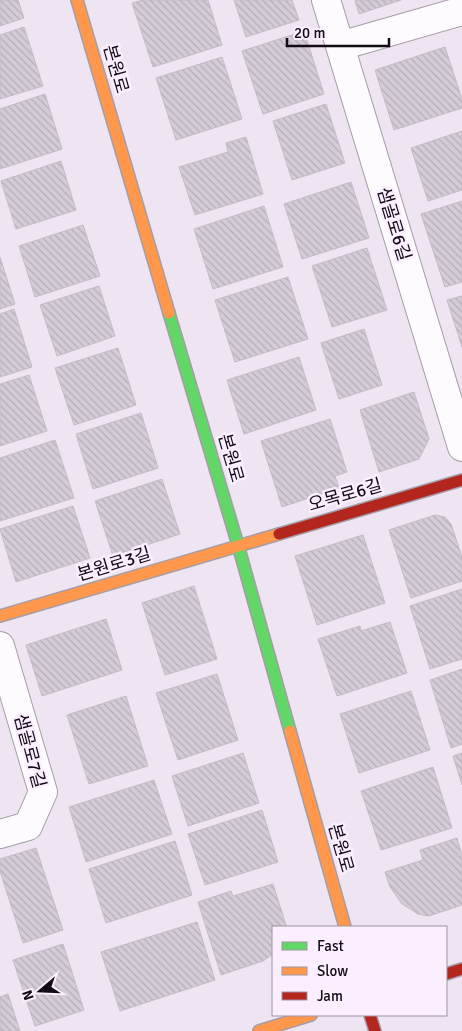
<svg xmlns="http://www.w3.org/2000/svg" width="462" height="1031" font-family="Signika,'Noto Sans KR',sans-serif">
<style>
.building{fill:url(#building-back-hatch);stroke:#c4bbc6}
.lines{fill:none;stroke-linecap:round;stroke-linejoin:round}
.street-casing{stroke:#a59da7;stroke-width:30}
.fast-casing{stroke:#a59da7;stroke-width:14}
.slow-casing{stroke:#a59da7;stroke-width:14}
.jam-casing{stroke:#a59da7;stroke-width:14}
.street{stroke:#fdfbfd;stroke-width:28}
.fast{stroke:#63d668;stroke-width:11}
.slow{stroke:#ff974d;stroke-width:11}
.jam{stroke:#b3261e;stroke-width:11}
.labels{text-anchor:middle;stroke-width:5;stroke-linejoin:round;paint-order:stroke}
.street-label{font-size:18px;fill:#120b14;stroke:#fbefff}
</style>
<defs>
<pattern id="building-back-hatch" width="6" height="6" patternUnits="userSpaceOnUse" patternTransform="scale(1.25)"><rect width="6" height="6" fill="#d4ccd6"/><path d="M-1 5l2 2M0 0l6 6M5-1l2 2" fill="none" stroke="#b5aeb7"/></pattern>
</defs>
<rect width="100%" height="100%" fill="#efe5f2"/>
<!-- building -->
<path class="building" d="M 0,0 L 18,0 L 24,18 L 0,26 Z
M 143,0 L 208,0 L 222,45 L 153,67 L 132,3 Z
M 234,0 L 292,0 L 299,20 L 246,37 Z
M 355,0 L 401,0 L 359,14 Z
M 24,27 L 43,86 L 0,99 L 0,35 Z
M 304,31 L 324,94 L 263,114 L 242,51 Z
M 445,47 L 462,99 L 462,108 L 394,130 L 375,70 Z
M 222,57 L 242,119 L 176,140 L 156,78 Z
M 45,94 L 62,149 L 0,169 L 0,109 Z
M 326,104 L 345,163 L 292,180 L 273,121 Z
M 462,131 L 462,190 L 428,201 L 411,148 Z
M 246,137 L 263,194 L 195,215 L 179,167 L 228,152 L 226,143 Z
M 61,161 L 76,210 L 16,229 L 1,181 Z
M 351,182 L 369,238 L 302,259 L 284,204 Z
M 462,201 L 462,282 L 445,287 L 421,214 Z
M 264,206 L 283,267 L 213,289 L 194,229 Z
M 83,225 L 100,276 L 35,297 L 19,246 Z
M 367,248 L 387,310 L 332,327 L 312,266 Z
M 0,257 L 15,304 L 0,309 Z
M 288,277 L 308,339 L 235,362 L 215,300 Z
M 99,286 L 115,336 L 57,356 L 40,305 Z
M 462,296 L 462,347 L 447,300 Z
M 14,309 L 32,367 L 0,377 L 0,314 Z
M 364,329 L 382,385 L 339,399 L 321,343 Z
M 118,348 L 136,405 L 74,425 L 55,368 Z
M 299,357 L 316,410 L 244,434 L 227,380 Z
M 29,375 L 47,431 L 0,446 L 0,384 Z
M 414,392 L 429,439 L 419,459 L 379,472 L 360,410 Z
M 141,413 L 158,468 L 93,489 L 76,434 Z
M 330,419 L 347,472 L 335,476 L 339,488 L 282,507 L 261,441 Z
M 55,440 L 74,498 L 0,521 L 0,458 Z
M 162,479 L 180,534 L 113,556 L 95,501 Z
M 73,506 L 90,558 L 16,582 L 0,529 Z
M 435,515 L 445,517 L 451,524 L 462,557 L 462,581 L 411,598 L 389,530 Z
M 363,535 L 385,603 L 317,625 L 295,556 Z
M 194,586 L 217,659 L 165,675 L 142,603 Z
M 462,589 L 462,659 L 430,669 L 410,606 Z
M 106,619 L 122,670 L 42,696 L 26,645 Z
M 390,622 L 407,673 L 337,696 L 318,639 L 360,626 L 361,631 Z
M 462,669 L 462,744 L 451,748 L 430,680 Z
M 217,674 L 238,740 L 178,760 L 156,693 Z
M 411,691 L 430,750 L 359,773 L 340,714 Z
M 126,696 L 148,766 L 89,784 L 67,715 Z
M 243,753 L 259,803 L 188,826 L 172,776 Z
M 462,753 L 462,785 L 453,756 Z
M 433,767 L 452,828 L 381,850 L 361,791 Z
M 154,780 L 172,834 L 86,862 L 69,807 Z
M 262,810 L 278,862 L 205,885 L 188,834 Z
M 457,838 L 462,855 L 462,905 L 429,916 L 418,914 L 402,904 L 390,887 L 385,872 L 423,860 L 420,850 Z
M 175,841 L 192,895 L 106,923 L 89,869 Z
M 36,848 L 63,930 L 23,943 L 0,871 L 0,859 Z
M 273,884 L 286,925 L 286,927 L 273,927 L 273,954 L 263,961 L 221,975 L 198,902 L 231,891 L 233,896 Z
M 197,922 L 215,980 L 120,1011 L 101,952 Z
M 63,944 L 84,1010 L 35,1026 L 13,960 Z
M 8,994 L 20,1031 L 0,1031 L 0,997 Z"/>
<g class="lines">
<defs>
<path id="street" d="M 326,0 L 462,447
M 340,46 L 462,11
M 0,646 L 43,792 L 28,826 L 0,834"/>
<path id="fast" d="M 169,313 L 238,545 L 290,731"/>
<path id="slow" d="M 77,0 L 169,313
M 0,616 L 279,534
M 290,731 L 345,927
M 259,1031 L 311,1015"/>
<path id="jam" d="M 279,534 L 462,480
M 446,974 L 462,969
M 370,1015 L 375,1031"/>
</defs>
<!-- street casing -->
<use href="#street" class="street-casing"/>
<!-- fast casing -->
<use href="#fast" class="fast-casing"/>
<!-- slow casing -->
<use href="#slow" class="slow-casing"/>
<!-- jam casing -->
<use href="#jam" class="jam-casing"/>
<!-- street -->
<use href="#street" class="street"/>
<!-- fast -->
<use href="#fast" class="fast"/>
<!-- slow -->
<use href="#slow" class="slow"/>
<!-- jam -->
<use href="#jam" class="jam"/>
</g>
<g class="labels">
<!-- street labels -->
<g class="street-label">
<text transform="translate(116 69) rotate(74)" y="6">본원로</text>
<text transform="translate(394 224) rotate(73)" y="6">샘골로6길</text>
<text transform="translate(231 458) rotate(74)" y="6">본원로</text>
<text transform="translate(345 495) rotate(-16)" y="6">오목로6길</text>
<text transform="translate(114 564) rotate(-17)" y="6">본원로3길</text>
<text transform="translate(30 751) rotate(75)" y="6">샘골로7길</text>
<text transform="translate(341 848) rotate(74)" y="6">본원로</text>
</g>
</g>
<!-- legend -->
<rect x="272" y="926" width="175" height="90" fill="#fbefff" stroke="#9e94a1"/>
<rect x="282" y="942" width="25" height="8" fill="#63d668" stroke="#9e94a1"/>
<text x="317" y="951" font-size="15" fill="#120b14">Fast</text>
<rect x="282" y="967" width="25" height="8" fill="#ff974d" stroke="#9e94a1"/>
<text x="317" y="976" font-size="15" fill="#120b14">Slow</text>
<rect x="282" y="992" width="25" height="8" fill="#b3261e" stroke="#9e94a1"/>
<text x="317" y="1001" font-size="15" fill="#120b14">Jam</text>
<!-- north arrow -->
<g transform="translate(40 991) rotate(251)" stroke="#fbefff" stroke-width="4" paint-order="stroke">
<path d="M0-4L9 19L0 12L-9 19Z" fill="#120b14"/>
<text y="-8" font-size="14" font-weight="bold" text-anchor="middle" fill="#120b14">N</text>
</g>
<!-- scale -->
<path d="M287 38v8h102v-8" fill="none" stroke="#120b14" stroke-width="2.5"/>
<text x="294" y="38" font-size="15" fill="#120b14" stroke="#fbefff" stroke-width="4" paint-order="stroke">20 m</text>
</svg>
